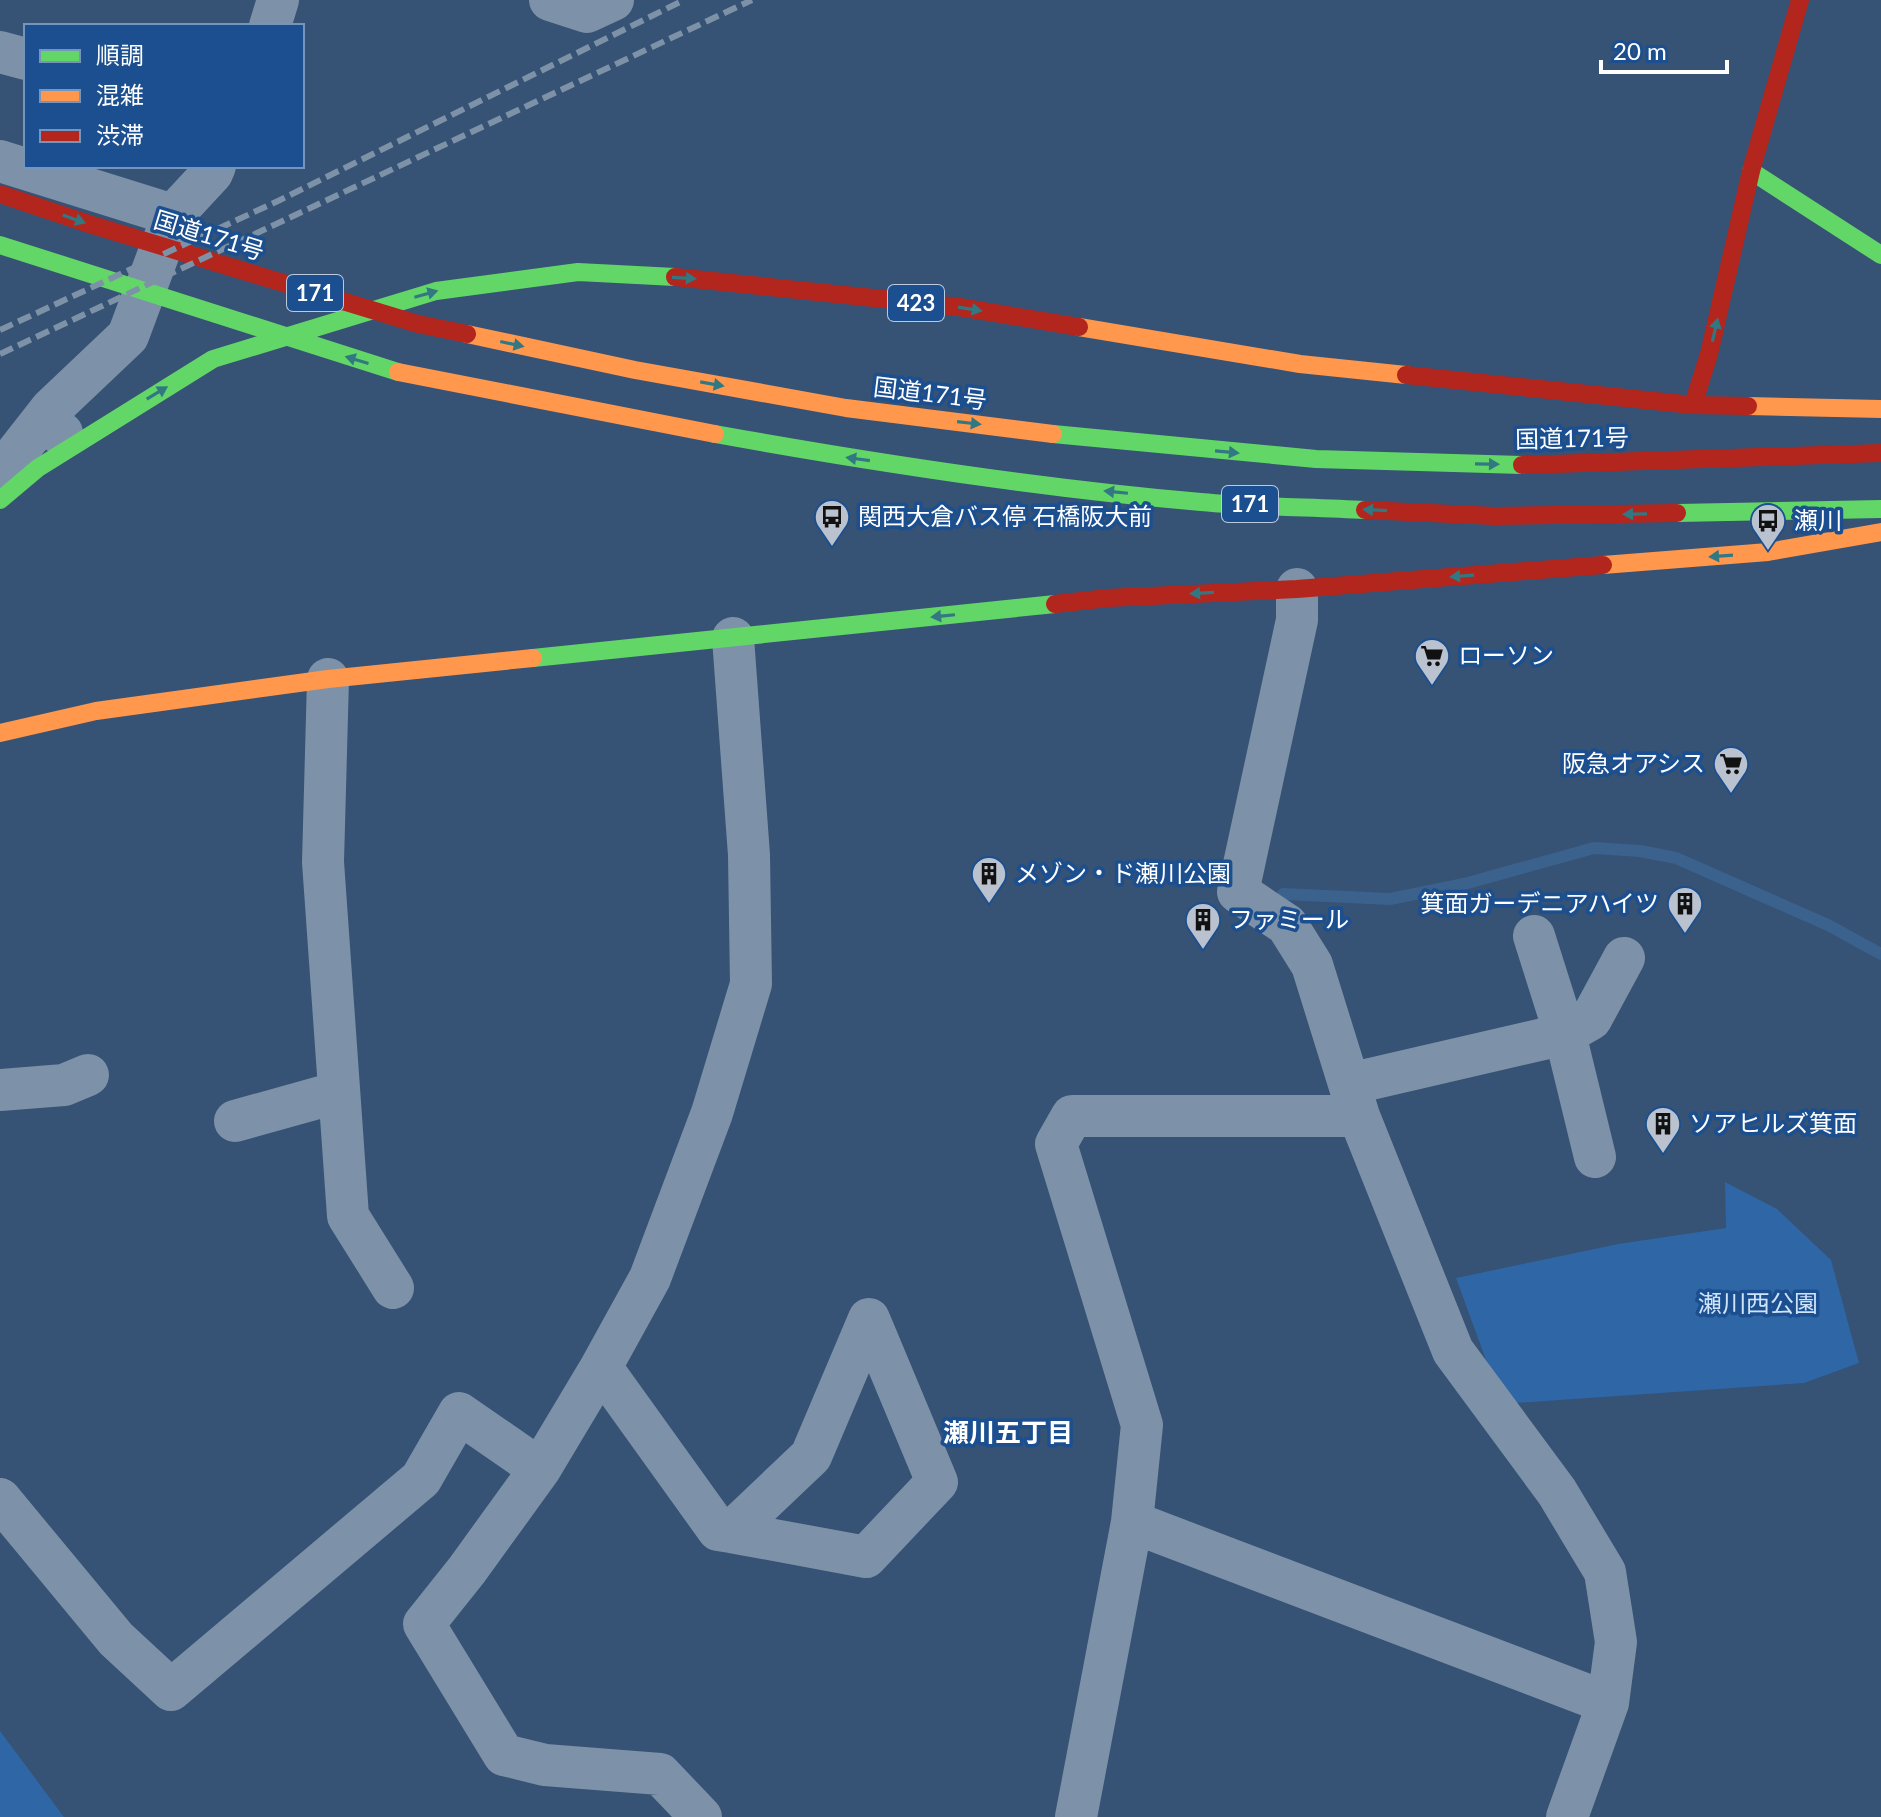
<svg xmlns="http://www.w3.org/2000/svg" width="1881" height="1817" font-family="Lato,'Noto Sans JP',sans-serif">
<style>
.green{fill:#2f66a5}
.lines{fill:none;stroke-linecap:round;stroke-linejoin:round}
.stream{stroke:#3b618d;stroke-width:12}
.street{stroke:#7d92a8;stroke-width:42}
.fast{stroke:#63d668;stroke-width:18}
.slow{stroke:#ff974d;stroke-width:18}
.jam{stroke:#b3261e;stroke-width:18}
.rail{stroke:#7e92a7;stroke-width:6;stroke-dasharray:14 6;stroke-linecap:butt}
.oneway{fill:#317883}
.labels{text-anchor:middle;stroke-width:7;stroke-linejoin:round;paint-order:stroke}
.shield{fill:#1b4f8f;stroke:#bbcadd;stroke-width:2}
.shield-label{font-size:22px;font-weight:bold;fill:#fff}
.street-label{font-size:24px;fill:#fff;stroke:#1b4f8f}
.poi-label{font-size:24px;fill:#fff;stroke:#1b4f8f;text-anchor:start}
.park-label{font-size:24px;fill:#cfe3fa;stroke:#1b4f8f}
.neighbourhood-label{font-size:26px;font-weight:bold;fill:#fff;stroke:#1b4f8f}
</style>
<rect width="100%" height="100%" fill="#365274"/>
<!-- green -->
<path class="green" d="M 1725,1182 L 1777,1209 L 1831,1260 L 1859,1363 L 1804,1383 L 1515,1403 L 1493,1379 L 1456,1278 L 1618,1244 L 1726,1228 Z
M 0,1731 L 64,1817 L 0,1817 Z"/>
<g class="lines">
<!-- stream -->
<path class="stream" d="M 1283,894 L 1390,899 L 1464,884 L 1594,848 L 1640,851 L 1676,858 L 1828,925 L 1881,954"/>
<!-- street -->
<path class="street" d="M 550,0 L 587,12 L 613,0
M 270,26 L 278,0
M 0,52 L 26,59
M 0,161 L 173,215
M 51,409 L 128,336 L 173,215 L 212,173 L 215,166
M 0,474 L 51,409 L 57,432 L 62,433
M 1297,589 L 1297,620 L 1238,892 L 1287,925 L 1312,965 L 1359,1116 L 1453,1351 L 1557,1492 L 1605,1572 L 1616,1642 L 1608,1703 L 1567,1817
M 328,679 L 323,862 L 348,1216 L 393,1288
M 1534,936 L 1565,1034 L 1591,1019 L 1624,958
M 1349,1084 L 1565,1034 L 1595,1157
M 0,1090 L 64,1085 L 88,1075
M 235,1121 L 339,1092
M 601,1367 L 718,1530 L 731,1532 L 866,1557 L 937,1482 L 869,1319 L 811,1456 L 731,1532
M 0,1499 L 116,1639 L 171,1690 L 421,1479 L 459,1413 L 540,1469
M 1132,1522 L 1608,1703
M 701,1817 L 660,1774 L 545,1765 L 504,1755 L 424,1624 L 467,1570 L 540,1469 L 601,1367 L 650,1278 L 712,1113 L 751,984 L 749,855 L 733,638
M 1076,1817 L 1132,1522 L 1142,1425 L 1056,1144 L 1072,1116 L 1359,1116"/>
<!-- fast -->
<path class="fast" d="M 1751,171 L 1881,255
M 0,245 L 398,372
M 715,434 C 876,463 1038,488 1201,502 C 1256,507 1311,507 1365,510
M 1053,434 L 1316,459 L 1522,465
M 0,500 L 38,468 L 213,359 L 436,291 L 578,272 L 675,277
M 1677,513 L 1881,509
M 533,658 L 1055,604"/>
<!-- slow -->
<path class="slow" d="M 1079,327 L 1300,364 L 1406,375
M 467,334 L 635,370 L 846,408 L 1053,434
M 398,372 L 715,434
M 1748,406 L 1881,409
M 1603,565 L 1768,552 L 1881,532
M 0,733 L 96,711 L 328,679 L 533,658"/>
<!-- jam -->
<path class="jam" d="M 0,194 L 89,224 L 418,324 L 467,334
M 675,277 L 959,307 L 1079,327
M 1406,375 L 1693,405 L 1748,406
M 1693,405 L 1709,354 L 1751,171 L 1800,0
M 1522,465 L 1881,453
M 1365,510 L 1495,516 L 1677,513
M 1055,604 L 1108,598 L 1297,589 L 1603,565"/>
<!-- rail -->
<path class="rail" d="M 0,330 L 280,200 L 684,0
M 0,354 L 752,0"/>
</g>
<!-- one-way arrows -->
<defs><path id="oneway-solid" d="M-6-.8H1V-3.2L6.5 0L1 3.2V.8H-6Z" transform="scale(2)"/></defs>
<g class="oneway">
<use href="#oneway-solid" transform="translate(74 219) rotate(19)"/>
<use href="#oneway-solid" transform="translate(684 278) rotate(3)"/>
<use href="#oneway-solid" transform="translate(426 294) rotate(-16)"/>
<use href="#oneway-solid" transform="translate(970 309) rotate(9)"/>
<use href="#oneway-solid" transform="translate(1715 330) rotate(-77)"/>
<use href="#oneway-solid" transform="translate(512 344) rotate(12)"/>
<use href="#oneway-solid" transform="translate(357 360) rotate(-163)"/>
<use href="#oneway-solid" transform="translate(712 384) rotate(10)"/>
<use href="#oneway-solid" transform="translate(157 393) rotate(-31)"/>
<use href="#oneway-solid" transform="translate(969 423) rotate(7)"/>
<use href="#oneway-solid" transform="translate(1227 452) rotate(5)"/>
<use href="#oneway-solid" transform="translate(858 459) rotate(-172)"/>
<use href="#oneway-solid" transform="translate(1487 464) rotate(1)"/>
<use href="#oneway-solid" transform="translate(1116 492) rotate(-174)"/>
<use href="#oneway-solid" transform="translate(1375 510) rotate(-177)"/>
<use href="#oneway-solid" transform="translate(1635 514) rotate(179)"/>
<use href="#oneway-solid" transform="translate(1721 556) rotate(176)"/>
<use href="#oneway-solid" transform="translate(1462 576) rotate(176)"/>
<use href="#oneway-solid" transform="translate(1202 593) rotate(177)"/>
<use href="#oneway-solid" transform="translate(943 616) rotate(174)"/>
</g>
<!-- icons -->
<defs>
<symbol id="bus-pin" viewBox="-11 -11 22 30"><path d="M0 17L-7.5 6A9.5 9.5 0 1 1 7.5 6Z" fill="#b9c2ce" stroke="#1b4f8f"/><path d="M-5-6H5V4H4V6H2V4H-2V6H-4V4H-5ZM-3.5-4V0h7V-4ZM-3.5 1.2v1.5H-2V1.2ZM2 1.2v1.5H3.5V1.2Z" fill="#111"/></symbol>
<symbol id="supermarket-pin" viewBox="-11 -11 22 30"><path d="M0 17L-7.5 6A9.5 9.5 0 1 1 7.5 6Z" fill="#b9c2ce" stroke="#1b4f8f"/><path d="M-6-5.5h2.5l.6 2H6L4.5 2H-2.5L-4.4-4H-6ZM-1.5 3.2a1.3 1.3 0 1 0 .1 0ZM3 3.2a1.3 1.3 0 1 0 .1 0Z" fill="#111"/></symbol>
<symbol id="building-pin" viewBox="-11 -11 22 30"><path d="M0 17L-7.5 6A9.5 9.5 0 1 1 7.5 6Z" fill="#b9c2ce" stroke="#1b4f8f"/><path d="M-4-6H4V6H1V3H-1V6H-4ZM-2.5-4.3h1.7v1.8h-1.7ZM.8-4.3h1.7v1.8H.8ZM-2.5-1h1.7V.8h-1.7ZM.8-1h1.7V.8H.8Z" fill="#111"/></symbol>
</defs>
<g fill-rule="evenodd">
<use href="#bus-pin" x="812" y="497" width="40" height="54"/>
<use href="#bus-pin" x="1748" y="501" width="40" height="54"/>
<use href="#supermarket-pin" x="1412" y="636" width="40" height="54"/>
<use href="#supermarket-pin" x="1711" y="744" width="40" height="54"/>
<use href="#building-pin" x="969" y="854" width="40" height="54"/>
<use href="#building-pin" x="1665" y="884" width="40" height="54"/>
<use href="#building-pin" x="1183" y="900" width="40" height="54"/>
<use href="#building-pin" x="1643" y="1104" width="40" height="54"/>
</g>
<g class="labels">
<!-- shield labels -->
<g class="shield">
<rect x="287" y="275" width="56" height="36" rx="6"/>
<rect x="888" y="285" width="56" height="36" rx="6"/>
<rect x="1222" y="486" width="56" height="36" rx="6"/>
</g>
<g class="shield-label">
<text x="315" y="301">171</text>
<text x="916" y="311">423</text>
<text x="1250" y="512">171</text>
</g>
<!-- street labels -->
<g class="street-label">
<text transform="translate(209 236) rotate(17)" y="8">国道171号</text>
<text transform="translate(930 394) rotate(7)" y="8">国道171号</text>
<text transform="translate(1572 439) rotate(-1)" y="8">国道171号</text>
</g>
<!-- poi labels -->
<g class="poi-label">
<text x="858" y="525">関西大倉バス停 石橋阪大前</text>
<text x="1794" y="529">瀬川</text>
<text x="1458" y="664">ローソン</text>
<text x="1705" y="772" text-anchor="end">阪急オアシス</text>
<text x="1015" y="882">メゾン・ド瀬川公園</text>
<text x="1659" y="912" text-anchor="end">箕面ガーデニアハイツ</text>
<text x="1229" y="928">ファミール</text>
<text x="1689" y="1132">ソアヒルズ箕面</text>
</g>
<!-- park labels -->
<g class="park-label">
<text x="1758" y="1312">瀬川西公園</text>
</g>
<!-- neighbourhood labels -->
<g class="neighbourhood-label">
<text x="1008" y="1442">瀬川五丁目</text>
</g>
</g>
<!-- legend -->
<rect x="24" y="24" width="280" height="144" fill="#1b4f8f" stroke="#7695bc" stroke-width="2"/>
<rect x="40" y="50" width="40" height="12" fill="#63d668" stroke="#7695bc" stroke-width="2"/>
<text x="96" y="64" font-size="24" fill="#ffffff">順調</text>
<rect x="40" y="90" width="40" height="12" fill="#ff974d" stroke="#7695bc" stroke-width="2"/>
<text x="96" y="104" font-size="24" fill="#ffffff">混雑</text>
<rect x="40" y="130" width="40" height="12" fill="#b3261e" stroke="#7695bc" stroke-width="2"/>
<text x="96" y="144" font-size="24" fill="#ffffff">渋滞</text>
<!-- scale -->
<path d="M1601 60v12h126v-12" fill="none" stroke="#ffffff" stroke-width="4"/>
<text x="1613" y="60" font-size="24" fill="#ffffff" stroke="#1b4f8f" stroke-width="6" paint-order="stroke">20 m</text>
</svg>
